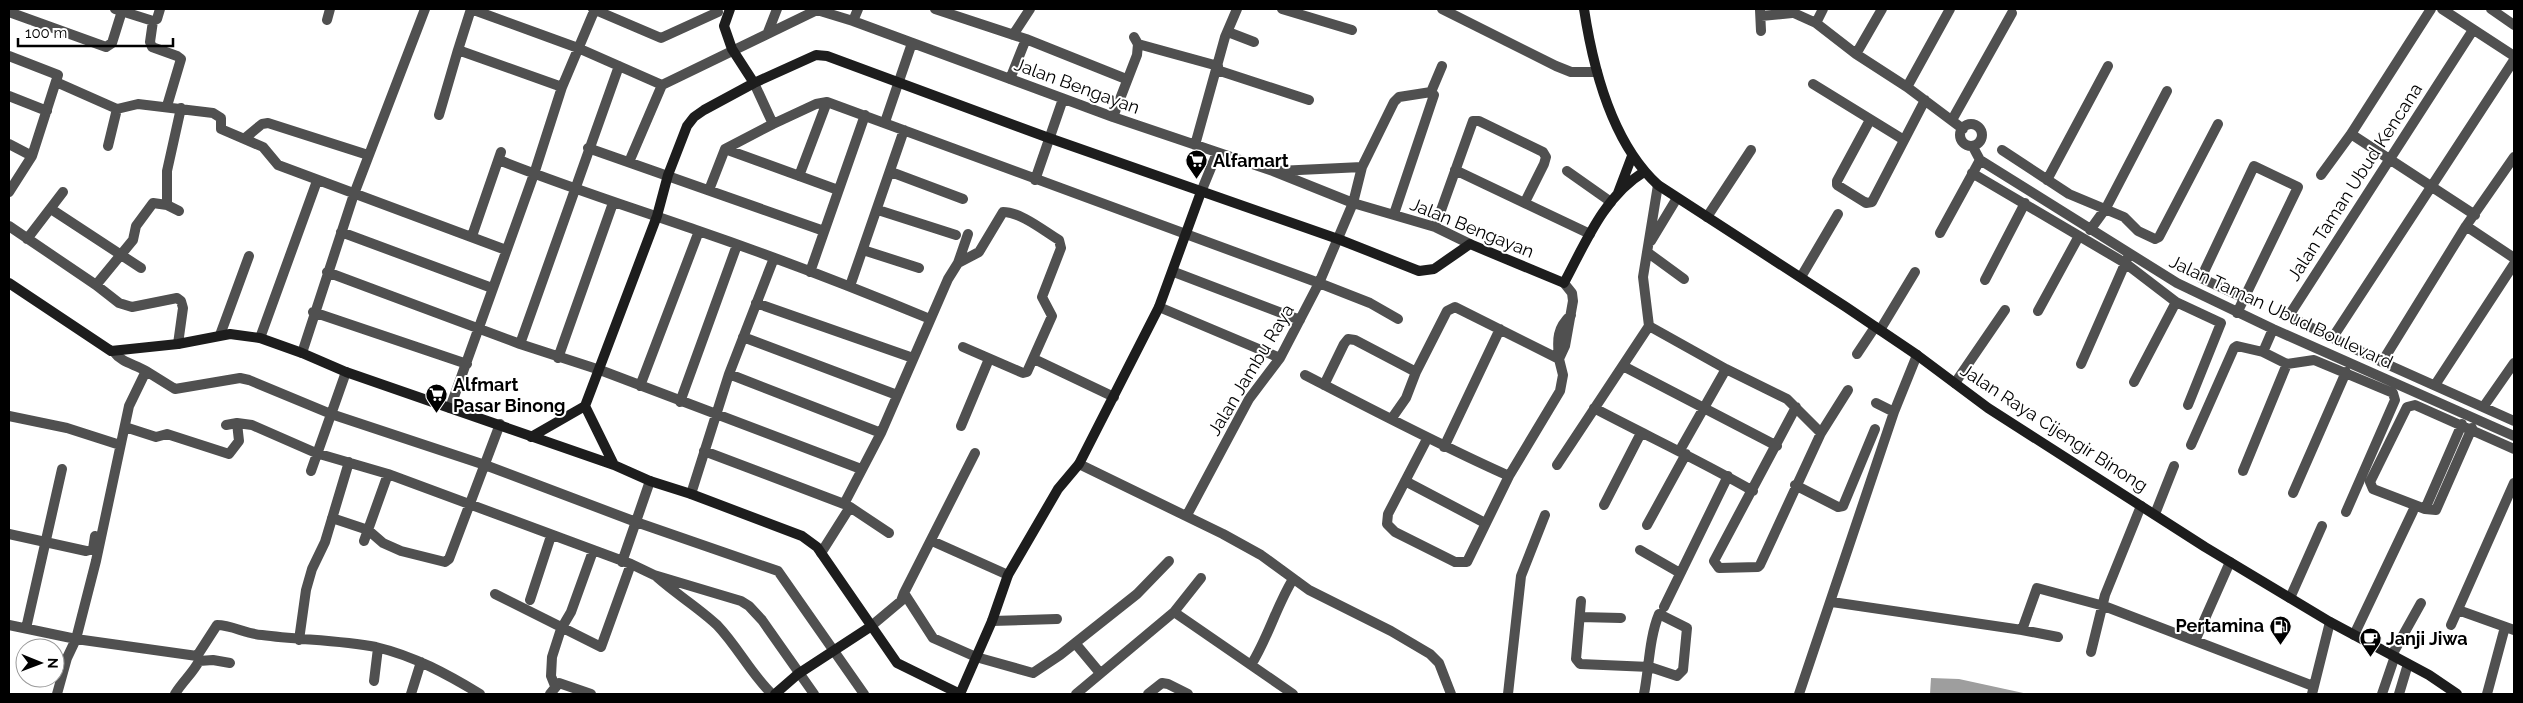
<svg xmlns="http://www.w3.org/2000/svg" width="2523" height="703" font-family="Raleway,sans-serif">
<style>
.water{fill:#9e9e9e}
.lines{fill:none;stroke-linecap:round;stroke-linejoin:round}
.street{stroke:#505050;stroke-width:10}
.secondary{stroke:#1d1d1d;stroke-width:10}
.labels{text-anchor:middle;stroke-width:4;stroke-linejoin:round;paint-order:stroke}
.street-label{font-size:18px;fill:#000;stroke:#fff}
.poi-label{font-size:18px;font-weight:bold;fill:#000;stroke:#fff;text-anchor:start}
</style>
<rect width="100%" height="100%" fill="#fff"/>
<!-- water -->
<path class="water" d="M 1931,678 L 1959,679 L 2028,694 L 1930,694 Z"/>
<g class="lines">
<!-- street -->
<path class="street" d="M 115,9 L 153,21 L 157,19 L 160,9
M 471,9 L 578,48 L 662,85
M 471,9 L 458,50 L 562,87
M 593,9 L 661,38 L 718,12
M 935,9 L 1026,39 L 1010,79
M 1282,9 L 1352,30
M 1442,9 L 1556,66 L 1571,72 L 1597,72
M 1785,9 L 1816,23 L 1856,54 L 1907,87 L 1963,129
M 2442,9 L 2514,56
M 2491,9 L 2514,25
M 1760,10 L 1761,31
M 9,12 L 106,47 L 112,43 L 122,11
M 1761,16 L 1792,13
M 327,20 L 330,9
M 153,21 L 150,42 L 152,47 L 177,56 L 181,59 L 167,106
M 853,21 L 858,9
M 1816,23 L 1823,9
M 2473,30 L 2290,314 L 2298,321 L 2382,362 L 2514,421
M 768,32 L 777,9
M 1228,32 L 1254,42
M 1013,35 L 1030,9
M 1026,39 L 1126,79
M 1138,44 L 1218,66
M 1856,54 L 1882,9
M 9,56 L 58,75 L 32,156 L 9,192
M 1217,70 L 1309,100
M 56,82 L 117,109 L 138,104 L 213,113 L 221,118 L 221,129 L 263,147 L 278,165 L 506,250
M 754,83 L 773,124 L 816,104 L 827,102 L 1319,283 L 1370,303 L 1398,319
M 1813,84 L 1904,140
M 1907,87 L 1950,9
M 1431,92 L 1442,66
M 9,96 L 47,111
M 439,115 L 458,50
M 1113,117 L 1137,55 L 1138,44 L 1134,37
M 1870,120 L 1837,181 L 1837,185 L 1866,203 L 1872,202 L 1925,100
M 1952,120 L 2012,13
M 885,122 L 912,43
M1960 135a11 11 0 1 1 22 0a11 11 0 1 1-22 0Z
M 2351,134 L 2475,215
M 245,138 L 262,124 L 268,123 L 368,155
M 9,144 L 32,156
M 1195,145 L 1225,37 L 1237,9
M 108,146 L 117,109
M 1973,147 L 1980,160 L 2177,283 L 2273,329 L 2514,436
M 588,148 L 824,231
M 725,149 L 838,190
M 2002,150 L 2069,194 L 2124,217 L 2138,231 L 2155,239 L 2159,237 L 2218,124
M 499,160 C 564,186 630,207 696,230 C 775,257 853,287 930,319
M 629,162 L 662,85 L 817,10 L 853,21 L 1113,117 L 1273,171 L 1353,203 L 1435,227 L 1470,244
M 1455,170 L 1590,234
M 1278,171 L 1362,167
M 1567,171 L 1611,202
M 891,172 L 963,199
M 1972,173 L 2125,263 L 2176,302 L 2221,323 L 2188,405
M 2321,175 L 2351,134 L 2431,9
M 799,176 L 827,102
M 1035,180 L 1063,99
M 2047,180 L 2108,66
M 1658,185 L 1643,277 L 1649,326 L 1726,369 L 1787,399 L 1821,433
M 709,190 L 725,149 L 773,124
M 1201,192 L 1217,153
M 167,205 L 167,171 L 181,108
M 51,209 L 141,268
M 878,210 L 956,235
M 1707,217 L 1751,150
M 9,226 L 96,285 L 119,303 L 132,307 L 177,298 L 181,301 L 183,308 L 178,344
M 2466,226 L 2514,258
M 1435,227 L 1473,121 L 1479,121 L 1543,152 L 1546,157 L 1544,164 L 1525,202
M 2090,230 L 2106,208 L 2167,91
M 341,232 L 492,288
M 1940,233 L 1980,160
M 472,236 L 501,152
M 27,239 L 63,192
M 1651,241 L 1677,198
M 863,250 L 919,268
M 1647,252 L 1684,279
M 958,263 L 968,234
M 327,272 L 520,344 L 600,370 L 861,469
M 810,272 L 865,115
M 1174,272 L 1300,320
M 1801,277 L 1838,214
M 1985,280 L 2025,203
M 96,285 L 133,240 L 136,226 L 153,203 L 167,205 L 179,211
M 850,286 L 904,130
M 756,303 L 913,358
M 1159,307 L 1280,358
M 2038,311 L 2079,236
M 313,312 L 467,364
M 2237,313 L 2298,187 L 2254,166 L 2201,278 L 2244,298
M 1880,330 L 1915,272
M 220,335 L 249,256
M 743,337 L 897,395
M 2333,337 L 2514,60
M 260,338 L 317,181
M 520,344 L 619,66
M 2263,352 L 2273,329
M 302,353 L 354,194 L 425,9
M 1857,354 L 1875,327
M 558,358 L 613,203
M 1559,358 C 1557,339 1557,328 1571,315
M 1034,359 L 1114,397
M 2382,362 L 2466,226 L 2514,157
M 2081,364 L 2128,257
M 1623,366 L 1777,446
M 146,371 L 175,389 L 240,378 L 249,380 L 331,414 L 485,465 L 636,522 L 778,571 L 864,694
M 1416,372 L 1447,311 L 1455,307 L 1559,359
M 729,374 L 881,433
M 1305,375 C 1373,410 1439,445 1509,476
M 2134,382 L 2176,302
M 1955,383 L 2005,310
M 1324,385 L 1344,344 L 1348,339 L 1355,340 L 1416,372 L 1406,398 L 1392,418
M 2435,385 L 2514,264
M 640,386 L 699,231
M 680,402 L 737,245
M 1876,403 L 1894,412
M 2484,406 L 2514,363
M 1796,407 L 1714,561 L 1719,568 L 1758,567 L 1760,565 L 1821,433 L 1848,390
M 450,408 L 534,174 L 562,87 L 595,9
M 1594,408 C 1647,436 1701,461 1753,491
M 9,416 L 67,428 L 120,445
M 2462,424 L 2425,509 L 2436,510 L 2472,428
M 226,425 L 237,423 L 252,425 L 316,453 L 388,474 L 631,564 L 654,575 L 741,601 L 749,606 L 762,620 L 814,694
M 961,426 L 989,359
M 125,427 L 156,437 L 167,434 L 229,454 L 239,441 L 237,423
M 1427,439 L 1388,514 L 1387,524 L 1395,532 L 1455,562 L 1467,562 L 1509,476 L 1560,391 L 1563,375 L 1559,359 L 1565,346 L 1573,301 L 1572,293 L 1564,283
M 2191,445 L 2234,348 L 2237,346 L 2263,352 L 2287,364 L 2314,360 L 2393,393 L 2395,400 L 2346,512
M 1444,447 L 1500,329
M 1680,450 L 1726,369
M 704,451 L 844,504
M 1079,464 L 1223,534 L 1261,555 L 1309,590 L 1391,631 L 1430,654 L 1439,663 L 1451,694
M 1557,465 L 1649,326
M 311,471 L 346,372
M 2243,471 L 2287,364
M 1405,481 L 1485,523
M 1795,485 L 1838,507 L 1843,506 L 1875,429
M 2293,493 L 2346,372
M 691,494 L 729,374 L 774,258
M 1604,505 L 1641,433
M 850,507 L 889,533
M 2425,509 L 2373,489 L 2370,482 L 2407,407 L 2415,405 L 2514,449
M 2155,514 L 2174,466
M 1187,515 L 1249,399 L 1280,358 L 1319,283 L 1353,203 L 1362,167 L 1394,102 L 1399,97 L 1431,92 L 1434,95 L 1394,214
M 332,518 L 368,530 L 383,543 L 401,551 L 445,562 L 449,559 L 500,424
M 1647,525 L 1686,454
M 9,534 L 86,551 L 93,549 L 95,536
M 364,541 L 388,474
M 932,541 L 1008,575
M 1640,550 L 1680,573
M 821,553 L 850,507 L 844,504 L 881,433 L 948,279 L 958,263 L 979,252 L 1003,212 C 1021,212 1044,231 1059,240 L 1061,248 L 1042,297 L 1052,316 L 1027,372 L 1023,373 L 963,347
M 622,562 L 650,481
M 657,577 C 676,594 699,608 717,625 C 738,647 751,674 772,694
M 904,593 L 975,453
M 495,594 L 601,647 L 631,564
M 2290,598 L 2322,526
M 530,600 L 551,536
M 1581,601 L 1576,659 L 1580,664 L 1650,667 L 1677,676 L 1683,670 L 1687,628 L 1659,614 C 1649,638 1649,669 1644,694
M 1832,602 L 2022,630
M 1664,607 L 1728,476
M 2458,610 L 2514,630
M 1174,612 L 1293,694
M 1580,617 L 1621,618
M 992,621 L 1057,619
M 27,624 L 62,469
M 9,625 L 76,639 L 197,656
M 2451,625 L 2514,483
M 870,627 L 901,601 L 904,593 L 933,638 L 976,657 L 1033,673 L 1060,655 L 1137,594 L 1169,561
M 2354,635 L 2413,511
M 2058,637 L 2022,630 L 2037,588 L 2104,606 L 2313,686
M 299,640 L 306,590 L 312,569 L 325,542 L 349,462
M 2195,641 L 2230,562
M 1075,643 L 1100,673
M 2091,652 L 2105,595 L 2141,506
M 2392,655 L 2421,603
M 197,656 L 217,625 C 232,625 246,634 262,635 C 299,640 339,640 376,647 C 414,656 447,674 480,694
M 199,661 L 213,660 L 230,663
M 1251,665 C 1268,638 1276,607 1293,579
M 374,681 L 378,648
M 555,686 L 551,676 L 552,657 L 561,629 L 571,612 L 593,551
M 57,694 L 67,658 L 76,639 L 96,561 L 129,406 L 146,371 C 135,364 122,363 114,352
M 175,694 C 182,682 193,673 199,661 L 197,656
M 411,694 L 421,662
M 550,694 L 559,683 L 591,694
M 1076,694 L 1174,612 L 1201,578
M 1148,694 L 1162,683 L 1168,684 L 1188,694
M 1508,694 L 1521,576 L 1545,515
M 1799,694 L 1894,412 L 1917,355
M 2312,694 L 2330,622
M 2382,694 L 2395,656
M 2399,694 L 2408,664
M 2487,694 L 2505,627"/>
<!-- secondary -->
<path class="secondary" d="M 730,9 L 724,26 L 732,49 L 754,83
M 1584,9 C 1593,68 1612,143 1658,185 L 1846,307 L 1917,355 L 1988,408 L 2205,547 L 2330,622 L 2429,675 L 2457,694
M 1618,193 L 1632,156
M 9,283 L 111,351 L 178,344 L 230,334 L 260,338 L 302,353 L 346,372 L 614,465 L 650,481 L 691,494 L 802,536 L 817,547 L 897,663 L 960,694 L 992,621 L 1008,575 L 1058,489 L 1079,464 L 1159,307 L 1201,192
M 531,437 L 585,406
M 614,465 L 585,406 L 657,216 L 668,175 L 687,126 L 694,117 L 704,110 L 754,83 L 816,55 L 827,56 L 1049,138 L 1338,239 L 1419,271 L 1434,269 L 1470,244 L 1564,283 C 1585,244 1604,196 1644,172
M 775,694 L 798,674 L 870,627"/>
</g>
<!-- icons -->
<defs>
<symbol id="supermarket-pin" viewBox="-11 -11 22 30"><path d="M0 17L-7.5 6A9.5 9.5 0 1 1 7.5 6Z" fill="#000" stroke="#fff"/><path d="M-6-5.5h2.5l.6 2H6L4.5 2H-2.5L-4.4-4H-6ZM-1.5 3.2a1.3 1.3 0 1 0 .1 0ZM3 3.2a1.3 1.3 0 1 0 .1 0Z" fill="#fff"/></symbol>
<symbol id="fuel-pin" viewBox="-11 -11 22 30"><path d="M0 17L-7.5 6A9.5 9.5 0 1 1 7.5 6Z" fill="#000" stroke="#fff"/><path d="M-5.5-6h7V0h2V4h1.3V-2.5L3-4.5l.8-.8L6-3V5H2.5V1h-1V6h-7ZM-4.2-4.7v3.2H.2V-4.7Z" fill="#fff"/></symbol>
<symbol id="cafe-pin" viewBox="-11 -11 22 30"><path d="M0 17L-7.5 6A9.5 9.5 0 1 1 7.5 6Z" fill="#000" stroke="#fff"/><path d="M-5.5-4.5H6V0H3Q3 3.5 0 3.5H-2.5Q-5.5 3.5-5.5 0ZM3-3.2v2h1.7v-2ZM-6 4.5H4V6H-6Z" fill="#fff"/></symbol>
</defs>
<g fill-rule="evenodd">
<use href="#supermarket-pin" x="1184" y="148" width="25" height="34"/>
<use href="#supermarket-pin" x="424" y="382" width="25" height="34"/>
<use href="#fuel-pin" x="2268" y="614" width="25" height="34"/>
<use href="#cafe-pin" x="2358" y="626" width="25" height="34"/>
</g>
<g class="labels">
<!-- street labels -->
<g class="street-label">
<text transform="translate(1077 86) rotate(20)" y="6">Jalan Bengayan</text>
<text transform="translate(2355 182) rotate(-57)" y="6">Jalan Taman Ubud Kencana</text>
<text transform="translate(1472 228) rotate(22)" y="6">Jalan Bengayan</text>
<text transform="translate(2281 312) rotate(25)" y="6">Jalan Taman Ubud Boulevard</text>
<text transform="translate(1251 370) rotate(-59)" y="6">Jalan Jambu Raya</text>
<text transform="translate(2054 428) rotate(33)" y="6">Jalan Raya Cijengir Binong</text>
</g>
<!-- poi labels -->
<g class="poi-label">
<text x="1213" y="167">Alfamart</text>
<text x="453" y="391">Alfmart<tspan x="453" dy="21">Pasar Binong</tspan></text>
<text x="2264" y="632" text-anchor="end">Pertamina</text>
<text x="2386" y="645">Janji Jiwa</text>
</g>
</g>
<!-- border -->
<rect width="2523" height="703" fill="none" stroke="#000000" stroke-width="20"/>
<!-- north arrow -->
<g transform="translate(40 663) rotate(91)"><circle r="24" fill="#ffffff" stroke="#999999"/>
<path d="M0-4L9 19L0 12L-9 19Z" fill="#000000"/>
<text y="-8" font-size="14" font-weight="bold" text-anchor="middle" fill="#000000">N</text>
</g>
<!-- scale -->
<path d="M18 38v8h155v-8" fill="none" stroke="#000000" stroke-width="2.5"/>
<text x="25" y="38" font-size="15" fill="#000000" stroke="#ffffff" stroke-width="4" paint-order="stroke">100 m</text>
</svg>
